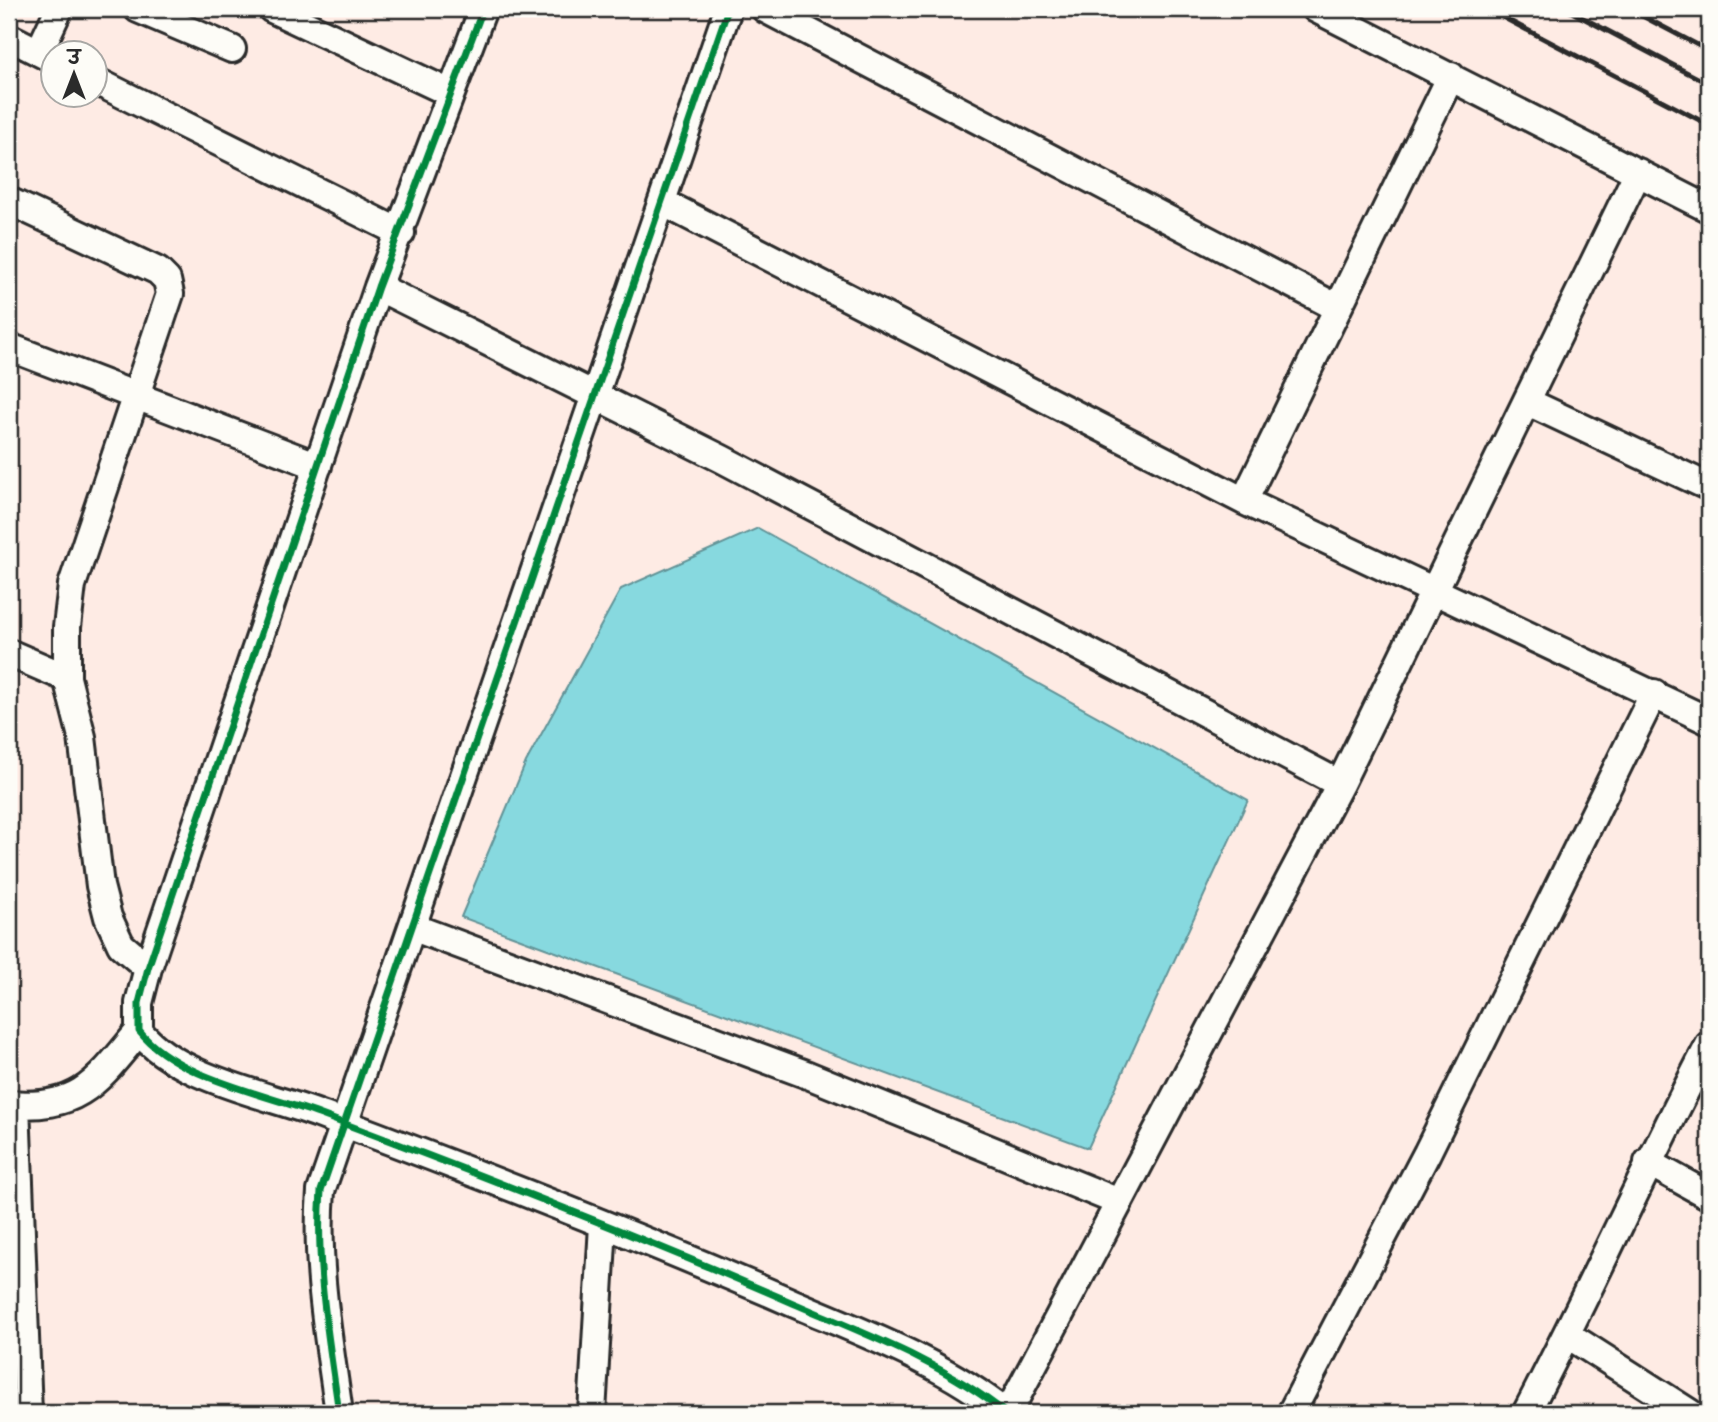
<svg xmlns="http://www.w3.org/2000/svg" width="1718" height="1422" font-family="'Comic Neue','Playpen Sans Deva',sans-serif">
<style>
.water{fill:#87d9df;stroke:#629397;stroke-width:2}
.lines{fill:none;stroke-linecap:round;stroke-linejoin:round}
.street-casing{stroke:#2b2b2b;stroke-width:32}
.street{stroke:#fdfcf7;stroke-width:26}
.rail{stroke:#2b2b2b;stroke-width:5}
.cycleway-casing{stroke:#fdfcf7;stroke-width:11}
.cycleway{stroke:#00873e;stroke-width:7}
</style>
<rect width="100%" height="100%" fill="#feebe4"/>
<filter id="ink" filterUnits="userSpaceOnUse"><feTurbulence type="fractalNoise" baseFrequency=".0143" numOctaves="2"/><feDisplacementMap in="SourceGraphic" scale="14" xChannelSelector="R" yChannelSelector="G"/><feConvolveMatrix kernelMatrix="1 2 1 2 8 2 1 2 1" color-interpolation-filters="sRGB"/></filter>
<g filter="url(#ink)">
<!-- water -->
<path class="water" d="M 758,528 L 1248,800 L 1088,1148 L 461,917 L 526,762 L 621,589 Z"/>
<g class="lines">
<defs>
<path id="street" d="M 138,9 L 232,49
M 272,9 L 450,93
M 483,9 L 378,287 L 148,968 L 139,1003 L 139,1031 C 177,1079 267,1094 324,1116 C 479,1174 634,1234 786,1300 C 862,1333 941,1361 1006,1413
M 765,9 L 1338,308
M 1316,9 L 1709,209
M 9,37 L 52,59
M 39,52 L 59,9
M 94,80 L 401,233
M 9,201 L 158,271 L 167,280 L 170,294 L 72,585 L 67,627 L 67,678 L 82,737 L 100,886 L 108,917 L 121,945 L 148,968
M 662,202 L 1244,501 L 1709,721
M 378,287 L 722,459 L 1340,784
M 9,347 L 318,466
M 1528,402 L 1709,487
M 1244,501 L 1451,76
M 9,653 L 67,678
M 412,927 L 808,1075 L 1119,1202
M 9,1104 C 80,1110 97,1082 139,1031
M 16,1105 L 28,1413
M 1648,1162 L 1709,1196
M 1568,1335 L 1690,1413
M 339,1413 C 329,1340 315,1265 321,1191 L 728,9
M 592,1413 L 603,1225
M 1008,1413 L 1340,784 L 1638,172
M 1291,1413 L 1427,1153 L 1654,693
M 1526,1413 C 1590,1292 1645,1167 1709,1045"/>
</defs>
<!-- street casing -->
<use href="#street" class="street-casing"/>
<!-- street -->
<use href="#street" class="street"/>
<!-- rail -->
<path class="rail" d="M 1487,9 L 1709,125
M 1566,9 L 1709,84
M 1629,9 L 1709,51"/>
<defs>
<path id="cycleway" d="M 483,9 L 378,287 L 148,968 L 139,1003 L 139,1031 C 177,1079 267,1094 324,1116 C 479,1174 634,1234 786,1300 C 862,1333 941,1361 1006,1413
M 339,1413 C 329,1340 315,1265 321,1191 L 728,9"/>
</defs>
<!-- cycleway casing -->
<use href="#cycleway" class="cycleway-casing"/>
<!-- cycleway -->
<use href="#cycleway" class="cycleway"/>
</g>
</g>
<!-- margin -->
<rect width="1718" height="1422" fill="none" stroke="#fdfcf7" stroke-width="35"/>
<rect x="18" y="18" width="1683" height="1387" fill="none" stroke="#2b2b2b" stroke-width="2.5" filter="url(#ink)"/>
<!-- north arrow -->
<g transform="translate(74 74)"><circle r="33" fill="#fdfcf7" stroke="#a9a8a5" stroke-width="2"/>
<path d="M0-5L12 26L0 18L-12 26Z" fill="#2b2b2b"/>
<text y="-10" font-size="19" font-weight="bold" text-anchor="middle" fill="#2b2b2b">उ</text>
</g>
</svg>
